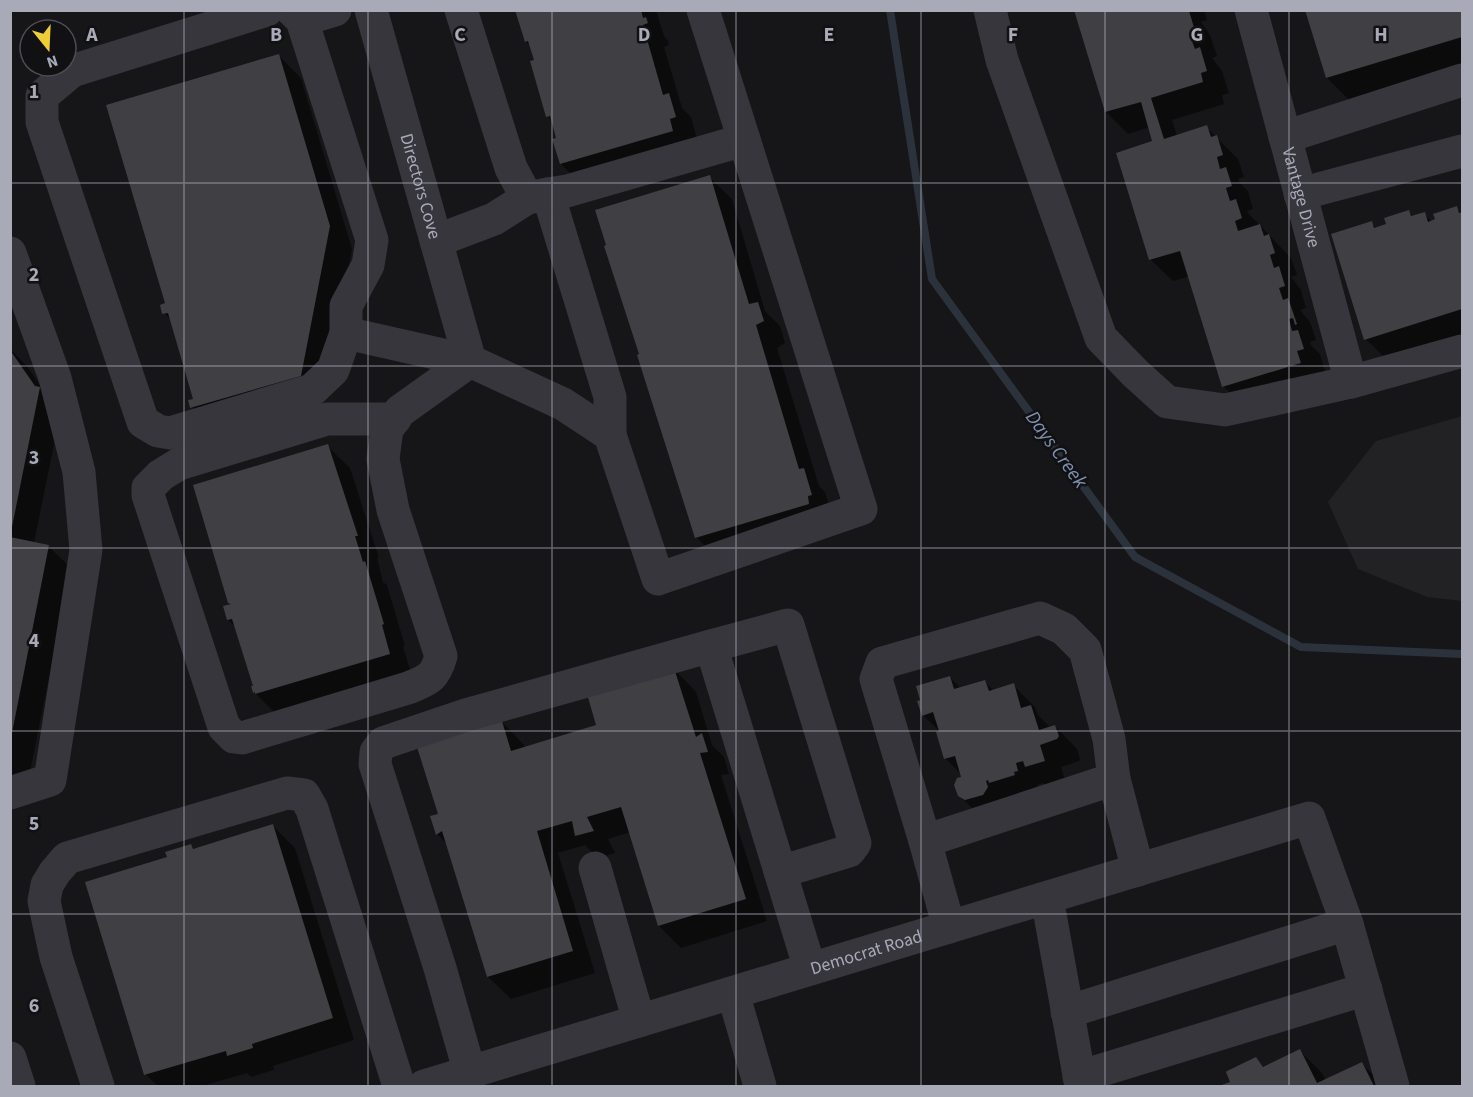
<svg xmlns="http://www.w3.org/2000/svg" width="1473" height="1097" font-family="'Source Sans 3',sans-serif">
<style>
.built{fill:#222124}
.shadow{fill:#0007}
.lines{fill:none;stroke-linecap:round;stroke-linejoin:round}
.stream{stroke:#2c323b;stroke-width:8}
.building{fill:#403f44}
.minor{stroke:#36363c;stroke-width:33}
.grid{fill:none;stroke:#a8aab7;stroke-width:1.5;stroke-opacity:0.55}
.labels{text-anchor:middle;stroke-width:5;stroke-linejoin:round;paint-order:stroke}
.street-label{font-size:18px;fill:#a8aab7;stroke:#111012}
.water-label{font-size:20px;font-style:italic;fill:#7f92b1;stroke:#111012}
.grid-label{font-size:20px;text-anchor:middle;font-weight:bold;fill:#a8aab7;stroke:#111012;stroke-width:5;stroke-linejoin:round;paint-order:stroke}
</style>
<rect width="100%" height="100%" fill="#161517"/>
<!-- built -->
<path class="built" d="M 1462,416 L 1462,601 L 1427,597 L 1358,569 L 1328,502 L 1376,441 Z"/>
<!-- shadow -->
<path class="shadow" d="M 517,10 L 656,10 L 664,36 L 668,41 L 669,45 L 664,47 L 682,108 L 691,117 L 697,139 L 583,186 L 561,164 L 558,138 L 553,122 L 548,117 L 535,61 L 531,46 L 526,42 Z
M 1075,10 L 1204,10 L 1207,20 L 1201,22 L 1210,35 L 1217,56 L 1212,58 L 1222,71 L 1229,93 L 1222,95 L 1224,104 L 1172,120 L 1177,136 L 1206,127 L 1238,159 L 1244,177 L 1238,179 L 1239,182 L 1248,191 L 1253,209 L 1247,211 L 1248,213 L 1291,258 L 1297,275 L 1291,277 L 1301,290 L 1306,308 L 1300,310 L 1310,322 L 1316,340 L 1310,342 L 1311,345 L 1320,354 L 1325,371 L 1245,408 L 1223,386 L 1190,276 L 1173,281 L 1150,259 L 1154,142 L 1150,127 L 1128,134 L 1106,112 Z
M 1307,10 L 1462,10 L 1462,65 L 1349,100 L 1327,78 Z
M 278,55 L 301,78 L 352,249 L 323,398 L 214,429 L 192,407 L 195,400 L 172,321 L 164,313 Z
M 709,177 L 732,199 L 765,311 L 780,326 L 785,343 L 777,348 L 819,486 L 825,492 L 833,517 L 718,559 L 696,537 Z
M 1456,208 L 1462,213 L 1462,338 L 1388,361 L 1366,339 L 1371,223 L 1377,229 L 1388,225 L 1409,212 L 1414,217 L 1424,214 L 1432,222 Z
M 10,349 L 27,366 L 48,397 L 61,410 L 34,543 L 48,546 L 71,568 L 26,792 L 10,789 Z
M 327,446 L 350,468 L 379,558 L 377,558 L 383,582 L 387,585 L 405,646 L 403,647 L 412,676 L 276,714 L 254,692 L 254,687 L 237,628 L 228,620 L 233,605 Z
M 674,669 L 696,692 L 712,745 L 724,757 L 729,774 L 721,775 L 767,921 L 681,948 L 659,926 L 631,832 L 608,839 L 615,853 L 598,858 L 585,845 L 558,853 L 595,973 L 511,999 L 488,977 L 448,845 L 437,834 L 439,815 L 502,722 L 524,745 L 525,748 L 598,726 Z
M 950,677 L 961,689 L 985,682 L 994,691 L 1013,685 L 1035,707 L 1038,715 L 1051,728 L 1055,726 L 1077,749 L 1080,759 L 1079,761 L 1061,767 L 1066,783 L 1048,789 L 1043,783 L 1037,785 L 1039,793 L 982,818 L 959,795 L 962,775 L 945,758 L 940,732 L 923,715 Z
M 273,826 L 295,848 L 354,1040 L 273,1066 L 274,1070 L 251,1077 L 247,1073 L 202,1086 L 158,1086 L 145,1074 L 169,858 L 191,846 L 195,850 Z
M 1300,1051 L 1322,1073 L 1326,1081 L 1361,1063 L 1384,1086 L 1223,1086 L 1232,1082 L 1255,1059 L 1265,1068 Z"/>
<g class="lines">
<!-- stream -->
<path class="stream" d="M 890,10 L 932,279 L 1135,557 L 1301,647 L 1462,654"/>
</g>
<!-- building -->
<path class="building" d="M 515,10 L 641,10 L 643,18 L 646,17 L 648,23 L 643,25 L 663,95 L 669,93 L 676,117 L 670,119 L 673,131 L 560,164 L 552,139 L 556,138 L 550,116 L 546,117 L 530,61 L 534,60 L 528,41 L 525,42 Z
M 1074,10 L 1183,10 L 1184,12 L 1189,11 L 1196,34 L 1190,36 L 1195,49 L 1200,47 L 1207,71 L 1201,73 L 1203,82 L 1151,98 L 1164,139 L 1207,125 L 1211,137 L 1217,135 L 1223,155 L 1217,157 L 1220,169 L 1226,167 L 1232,186 L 1226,188 L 1230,201 L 1236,199 L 1242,218 L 1235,221 L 1238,231 L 1260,224 L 1264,236 L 1269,234 L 1275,253 L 1270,255 L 1274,268 L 1279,266 L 1285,286 L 1279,288 L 1283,300 L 1288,298 L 1297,324 L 1295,325 L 1293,318 L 1289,319 L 1292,331 L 1298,330 L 1304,349 L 1297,351 L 1301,363 L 1222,387 L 1180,251 L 1149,260 L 1116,153 L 1152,141 L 1141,102 L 1105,112 Z
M 1305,10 L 1462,10 L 1462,37 L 1326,78 Z
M 279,54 L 330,226 L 301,376 L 190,408 L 188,400 L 193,399 L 168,313 L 162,314 L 160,305 L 165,303 L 106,105 Z
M 710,175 L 749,304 L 758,302 L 764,321 L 756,325 L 799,469 L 804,468 L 812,495 L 808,496 L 809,504 L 695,538 L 637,355 L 639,354 L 604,246 L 606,245 L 595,210 Z
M 1457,206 L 1459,213 L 1462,212 L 1462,309 L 1364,340 L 1331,234 L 1372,221 L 1374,228 L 1386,224 L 1384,218 L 1409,210 L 1411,216 L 1425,212 L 1428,222 L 1435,219 L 1433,214 Z
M 10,350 L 35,386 L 40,387 L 12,527 Z
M 328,444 L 358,536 L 355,536 L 363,562 L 365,561 L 384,624 L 382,625 L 390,654 L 255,694 L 255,692 L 253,693 L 251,686 L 253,686 L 232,619 L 227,620 L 223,606 L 231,604 L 228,603 L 193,485 Z
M 10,537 L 49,545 L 12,733 L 10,733 Z
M 674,668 L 696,737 L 702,733 L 708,752 L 700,753 L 746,899 L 658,926 L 621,807 L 587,817 L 594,831 L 575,836 L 572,821 L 537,831 L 573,951 L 487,977 L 442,831 L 436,835 L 430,816 L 438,814 L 417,747 L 502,721 L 511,751 L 596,725 L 587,694 Z
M 950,676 L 954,689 L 985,680 L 989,691 L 1014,683 L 1021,708 L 1031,705 L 1039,730 L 1055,725 L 1059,736 L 1057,739 L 1040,745 L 1045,761 L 1025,767 L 1023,761 L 1016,763 L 1018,771 L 1014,772 L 1015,775 L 989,783 L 988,780 L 986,781 L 988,787 L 983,795 L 965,800 L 958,796 L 954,785 L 957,778 L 961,777 L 955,756 L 944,759 L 936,732 L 939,731 L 933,712 L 922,716 L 917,701 L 920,700 L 916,686 Z
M 273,824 L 333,1018 L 252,1044 L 253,1048 L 227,1056 L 226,1051 L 144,1075 L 85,882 L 167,857 L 165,852 L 191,844 L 193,849 Z
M 1300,1049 L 1317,1083 L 1362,1062 L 1374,1086 L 1219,1086 L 1230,1082 L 1226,1072 L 1227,1071 L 1256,1057 L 1263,1067 Z"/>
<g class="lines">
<!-- minor -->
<g class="minor">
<path d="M 267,10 L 72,71 L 42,96 L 42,122 L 143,422 L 158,431 L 170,433 L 312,390 L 333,370 L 346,333 L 346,306 L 368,265 L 372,240 L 302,20 L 292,10"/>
<path id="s1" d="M 371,10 L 470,361"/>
<path d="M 461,10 L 511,168 L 527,198 L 548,194 L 610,397 L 610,435"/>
<path d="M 990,10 L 1002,60 L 1101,338 L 1135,373 L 1167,402 L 1225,410 L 1351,382 L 1462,351"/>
<path id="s2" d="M 1251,10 L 1351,382"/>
<path d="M 302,20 L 335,10"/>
<path d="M 1285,137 L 1462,80"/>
<path d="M 548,194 L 567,191 L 744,140"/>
<path d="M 1300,194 L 1462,151"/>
<path d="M 436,241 L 494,219 L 527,198"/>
<path d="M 10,253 L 55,378 L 79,472 L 86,550 L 50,780 L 10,793"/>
<path d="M 346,333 L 470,361 L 563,404 L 610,435 L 658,579 L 861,509 L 703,10"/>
<path d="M 395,419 L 327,419 L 179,464 L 161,475 L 148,488 L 148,495 L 224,727 L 234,737 L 242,738 L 408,688 C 428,680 435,678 441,656 L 393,510 L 383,459 L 387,429 L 400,411 L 470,361"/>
<path d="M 925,841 L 876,679 L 882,663 L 1040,618 L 1064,629 L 1085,650 L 1109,739 L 1114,779"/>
<path d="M 595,868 L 639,1021"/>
<path d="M 780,872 L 849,851 L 855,843 L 788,625 L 711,646 L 810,969"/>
<path d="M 1047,898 L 1081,1086"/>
<path d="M 949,927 L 925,841 L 1114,779 L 1138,870"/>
<path d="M 733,993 L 760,1086"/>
<path d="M 1067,1012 L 1347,924"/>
<path d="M 10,1058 L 19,1086"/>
<path d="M 470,1073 L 440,968 L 375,764 L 376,752 L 383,743 L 466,715 L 711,646"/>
<path d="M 1079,1077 L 1366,989"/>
<path d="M 98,1086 L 56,957 L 44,901 L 47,885 L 55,872 L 67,858 L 287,793 L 304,795 L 312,809 L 399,1086"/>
<path id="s3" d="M 424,1086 L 1309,818 L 1347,924 L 1393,1086"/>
</g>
</g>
<!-- grid -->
<path class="grid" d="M 184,10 L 184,1086M 368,10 L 368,1086M 552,10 L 552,1086M 736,10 L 736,1086M 921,10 L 921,1086M 1105,10 L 1105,1086M 1289,10 L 1289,1086M 10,183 L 1462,183M 10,366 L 1462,366M 10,548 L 1462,548M 10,731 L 1462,731M 10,914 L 1462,914"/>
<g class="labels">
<!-- street labels -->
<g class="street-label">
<text dy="6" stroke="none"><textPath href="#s1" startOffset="183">Directors Cove</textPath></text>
<text dy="6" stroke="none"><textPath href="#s2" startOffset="194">Vantage Drive</textPath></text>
<text dy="6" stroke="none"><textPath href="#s3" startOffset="462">Democrat Road</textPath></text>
</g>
<!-- water labels -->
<g class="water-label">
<text transform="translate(1057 449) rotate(54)" y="7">Days Creek</text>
</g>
</g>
<g class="grid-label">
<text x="92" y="41">A</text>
<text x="276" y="41">B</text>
<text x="460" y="41">C</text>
<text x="644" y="41">D</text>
<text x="829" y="41">E</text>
<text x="1013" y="41">F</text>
<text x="1197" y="41">G</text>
<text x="1381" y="41">H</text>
<text x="34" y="98">1</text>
<text x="34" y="281">2</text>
<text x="34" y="464">3</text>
<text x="34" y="647">4</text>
<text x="34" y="830">5</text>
<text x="34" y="1012">6</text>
</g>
<!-- border -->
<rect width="1473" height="1097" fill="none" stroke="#a8aab7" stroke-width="24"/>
<!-- north arrow -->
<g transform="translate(48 48) rotate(162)"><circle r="28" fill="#111012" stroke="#4d4e54" stroke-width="1.5"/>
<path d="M0-4.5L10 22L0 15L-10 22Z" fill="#eece37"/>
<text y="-9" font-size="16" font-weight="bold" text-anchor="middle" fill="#a8aab7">N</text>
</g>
</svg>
